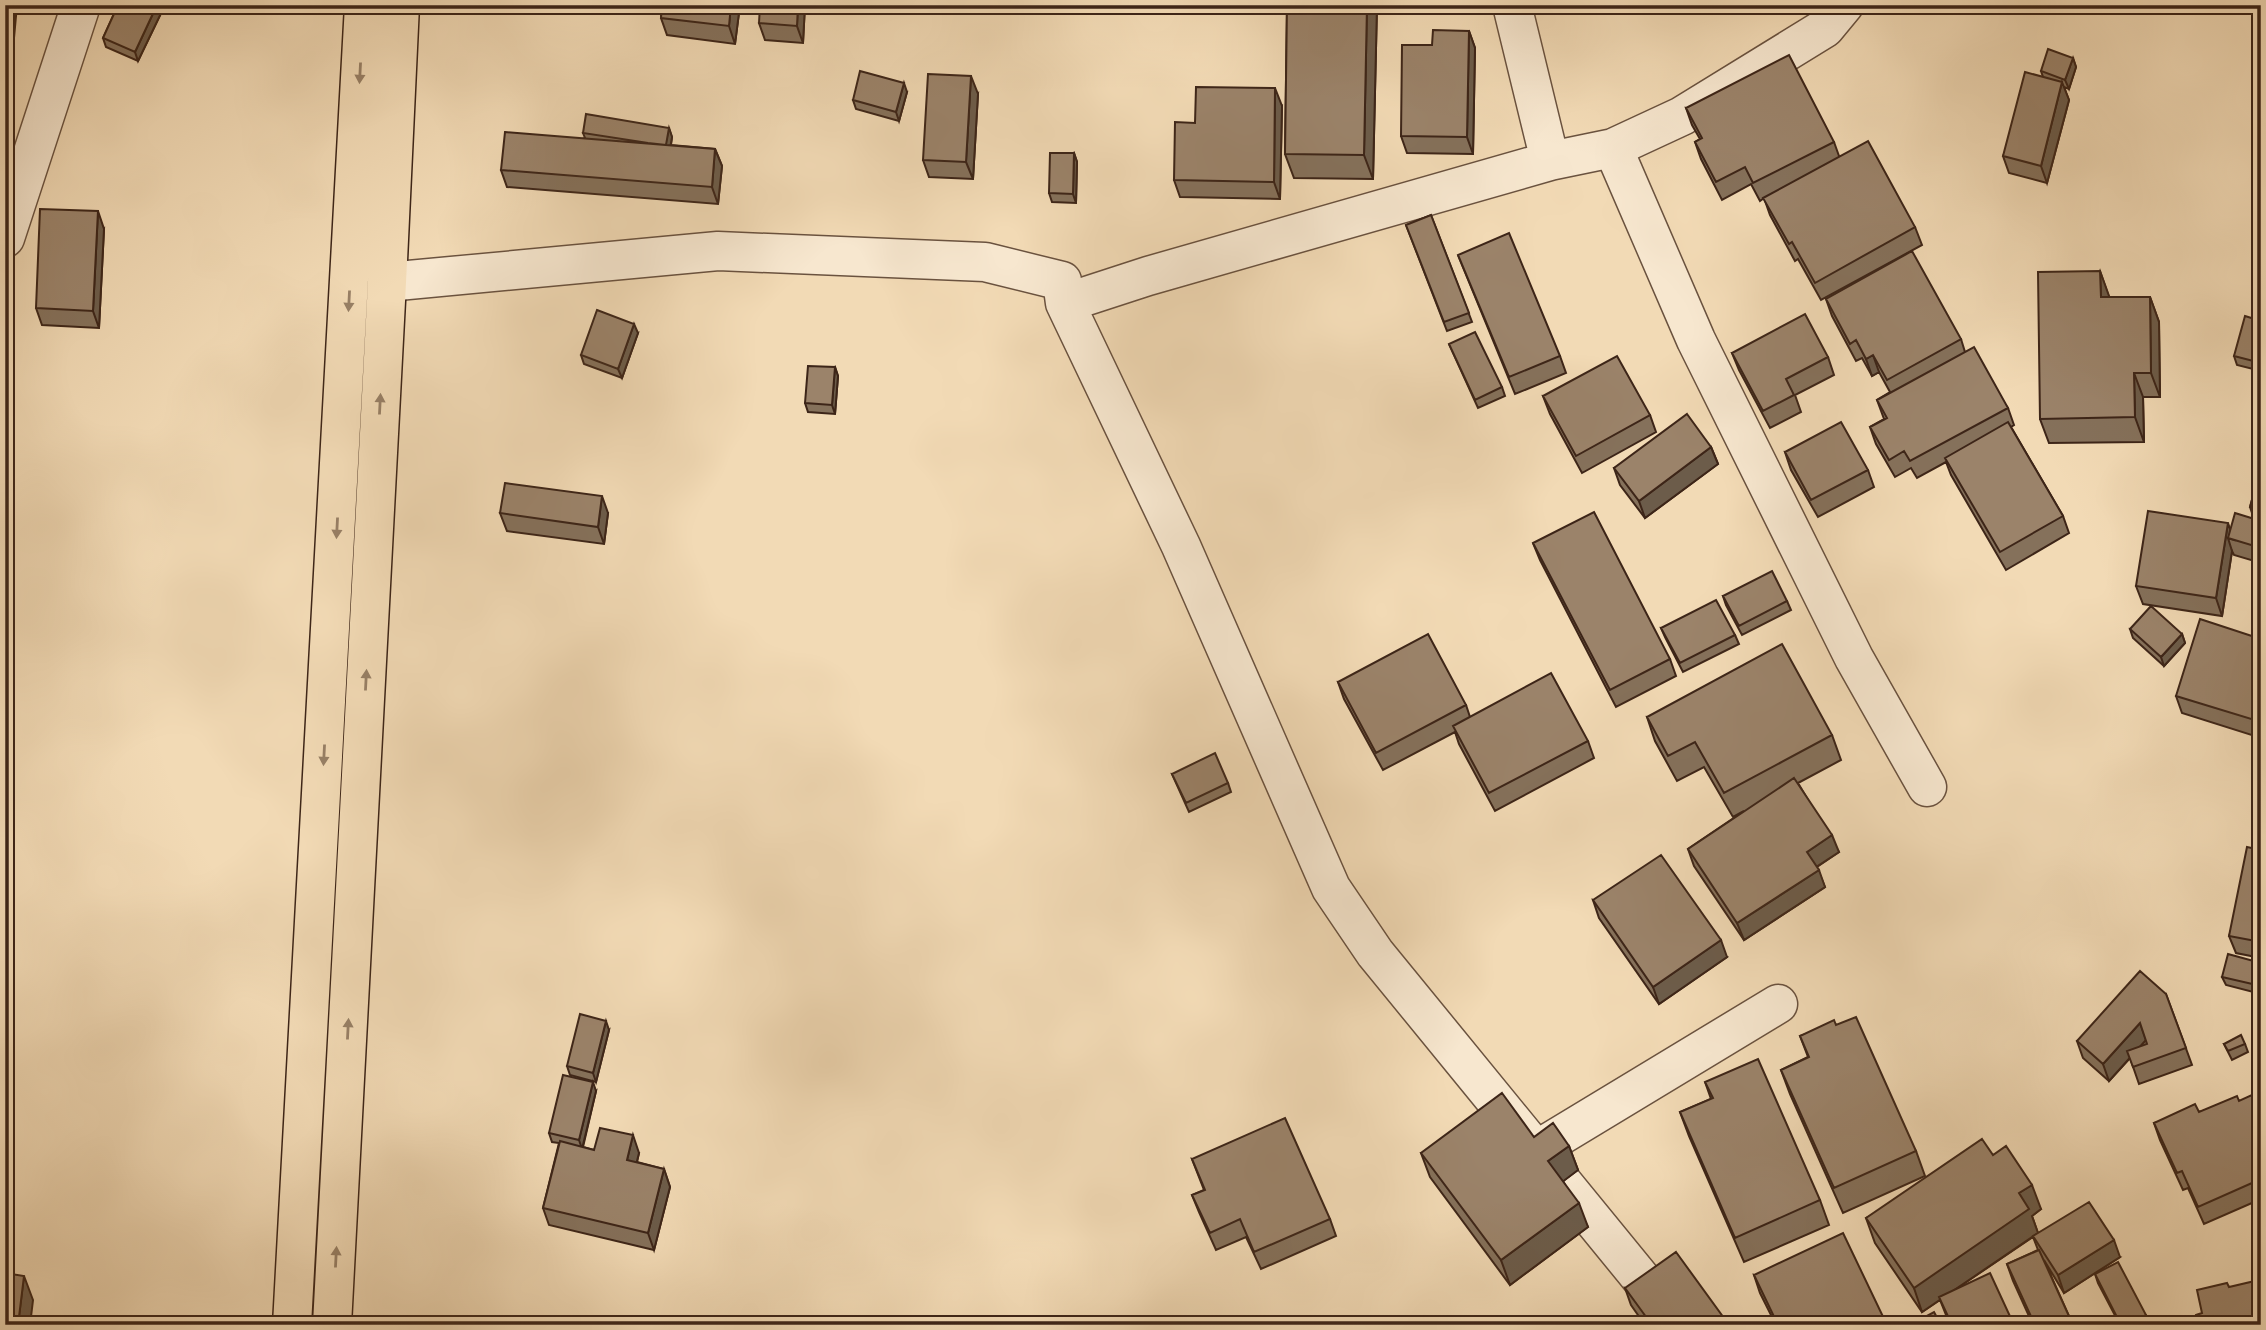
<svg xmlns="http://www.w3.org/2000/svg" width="2266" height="1330" font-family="Cardo,serif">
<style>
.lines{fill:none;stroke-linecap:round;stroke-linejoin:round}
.minor-casing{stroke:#6a523f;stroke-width:41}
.primary-casing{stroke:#3d2518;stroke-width:41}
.minor{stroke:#f7e7cf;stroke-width:38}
.primary{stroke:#f2dab5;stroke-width:38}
.wall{fill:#85715b;stroke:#3d2518;stroke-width:2}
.shaded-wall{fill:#6c5c4a;stroke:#3d2518;stroke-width:2}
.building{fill:#9b836a;stroke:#3d2518;stroke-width:2}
.oneway{fill:#988066}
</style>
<rect width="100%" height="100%" fill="#f2dab5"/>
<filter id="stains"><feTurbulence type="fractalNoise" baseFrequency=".00286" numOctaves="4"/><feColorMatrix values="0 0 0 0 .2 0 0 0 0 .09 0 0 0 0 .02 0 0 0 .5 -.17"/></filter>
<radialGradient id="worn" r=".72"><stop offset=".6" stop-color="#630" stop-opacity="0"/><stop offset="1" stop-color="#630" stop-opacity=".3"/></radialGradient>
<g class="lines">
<defs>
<path id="minor" d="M 1512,5 L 1550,161
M 1613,148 L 1696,340 L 1854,658 L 1927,787
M 5,238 L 81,5
M 387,282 L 718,251 L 985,262 L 1062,281 L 1065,303 L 1148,276 L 1550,161 L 1613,148 L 1682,116 L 1825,28 L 1844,5
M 1065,303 L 1181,546 L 1331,888 L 1375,953 L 1679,1325
M 1535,1151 L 1778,1004"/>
<path id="primary" d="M 292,1325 L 364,5
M 332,1325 L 387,282 L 400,5"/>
</defs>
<!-- minor casing -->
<use href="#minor" class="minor-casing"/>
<!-- primary casing -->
<use href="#primary" class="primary-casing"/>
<!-- minor -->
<use href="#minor" class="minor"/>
<!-- primary -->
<use href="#primary" class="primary"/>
</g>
<!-- wall -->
<path class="wall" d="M 118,5 L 165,5 L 138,61 L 106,47 L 103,38 Z
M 662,5 L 740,5 L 735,44 L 667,35 L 661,18 Z
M 805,5 L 803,43 L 765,40 L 759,23 Z
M 1287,5 L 1377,5 L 1373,179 L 1294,178 L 1285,154 Z
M 1469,31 L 1475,48 L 1473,154 L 1407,153 L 1401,136 L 1432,45 Z
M 2073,58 L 2076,67 L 2069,89 L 2064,87 L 2069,100 L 2047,183 L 2009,173 L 2003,156 L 2043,77 L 2041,71 Z
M 907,92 L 899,121 L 856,109 L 853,100 Z
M 978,94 L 973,179 L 929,177 L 923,160 Z
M 1282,106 L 1280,199 L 1180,197 L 1174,180 Z
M 1686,108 L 1834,142 L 1839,156 L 1915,227 L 1922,245 L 1821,300 L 1798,259 L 1795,261 L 1770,215 L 1764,198 L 1760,201 L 1751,184 L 1722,200 L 1701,159 L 1695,142 L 1700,139 L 1692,125 Z
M 669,128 L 672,137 L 671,145 L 715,149 L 722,166 L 718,204 L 507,187 L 501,170 L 585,138 L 583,133 Z
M 1074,153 L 1077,162 L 1076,203 L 1052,202 L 1049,193 Z
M 1431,215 L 1472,322 L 1447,331 L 1406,225 Z
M 104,229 L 99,328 L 42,325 L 36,308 Z
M 1458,255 L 1560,356 L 1566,373 L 1515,394 Z
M 2100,271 L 2109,297 L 2150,297 L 2159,322 L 2160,397 L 2143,397 L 2144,442 L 2049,443 L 2040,419 Z
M 1826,299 L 1961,339 L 1965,352 L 2008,408 L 2014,425 L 2011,427 L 2063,516 L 2069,533 L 2006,570 L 1951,475 L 1946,462 L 1917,478 L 1911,468 L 1895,477 L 1876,444 L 1870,427 L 1884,419 L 1877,400 L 1890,392 L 1879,372 L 1872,376 L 1862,358 L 1856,361 L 1832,316 Z
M 2261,321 L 2261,371 L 2237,365 L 2234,356 Z
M 638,333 L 622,378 L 584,364 L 581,355 Z
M 1449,344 L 1502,387 L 1505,396 L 1478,408 Z
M 1732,353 L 1828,357 L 1834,375 L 1795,395 L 1801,412 L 1770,428 L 1739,370 Z
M 835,367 L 838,376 L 835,414 L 808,412 L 805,403 Z
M 1543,396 L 1650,415 L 1656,432 L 1582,473 L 1550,414 Z
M 1711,447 L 1718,464 L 1645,518 L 1620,485 L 1614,468 Z
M 1785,452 L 1868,470 L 1874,487 L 1818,517 L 1791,470 Z
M 2261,467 L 2261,563 L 2234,555 L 2232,551 L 2222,616 L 2143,604 L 2136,586 L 2230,529 L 2254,519 L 2250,507 Z
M 500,513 L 608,513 L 604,544 L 507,531 Z
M 1533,543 L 1670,659 L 1676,676 L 1616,707 L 1540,560 Z
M 1723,596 L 1787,601 L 1791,610 L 1742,635 L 1726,605 Z
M 1661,628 L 1735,635 L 1739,644 L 1683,672 L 1665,637 Z
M 2130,629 L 2182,634 L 2185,643 L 2164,666 L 2133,638 Z
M 2261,639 L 2261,738 L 2182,713 L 2176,696 Z
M 1338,682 L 1466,705 L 1470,717 L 1588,741 L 1594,758 L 1495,811 L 1459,744 L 1455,732 L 1383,770 L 1344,699 Z
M 1647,717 L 1832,735 L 1841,760 L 1798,783 L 1839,852 L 1817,867 L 1825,887 L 1744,940 L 1694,866 L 1688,849 L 1744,811 L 1733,817 L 1704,767 L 1677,781 L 1655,741 Z
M 1172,774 L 1228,783 L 1231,792 L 1189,812 Z
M 2261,850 L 2261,958 L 2236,953 L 2229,936 Z
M 1593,900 L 1727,957 L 1659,1004 L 1599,918 Z
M 2261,963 L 2261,994 L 2226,985 L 2222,977 Z
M 2166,994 L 2192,1065 L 2139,1084 L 2130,1058 L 2109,1081 L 2083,1058 L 2077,1041 Z
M 1836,1025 L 1916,1151 L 1925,1176 L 1843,1213 L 1790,1094 L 1781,1070 L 1808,1057 L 1800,1036 Z
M 609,1030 L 596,1082 L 570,1075 L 567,1066 Z
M 2224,1044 L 2245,1044 L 2248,1052 L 2232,1060 Z
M 1705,1082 L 1820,1200 L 1829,1225 L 1744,1262 L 1689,1136 L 1680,1112 L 1711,1099 Z
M 596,1091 L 583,1147 L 594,1150 L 639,1153 L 637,1162 L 664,1169 L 670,1187 L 654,1250 L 549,1225 L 543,1208 L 559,1143 L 552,1142 L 549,1133 Z
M 2239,1101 L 2261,1109 L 2261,1199 L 2204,1224 L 2188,1188 L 2183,1190 L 2160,1140 L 2154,1123 L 2199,1112 Z
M 1534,1137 L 1569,1146 L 1578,1170 L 1563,1181 L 1588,1227 L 1510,1285 L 1430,1177 L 1421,1153 Z
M 1993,1155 L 2041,1209 L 2032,1216 L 2038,1233 L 2120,1257 L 2064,1293 L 2044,1260 L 2073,1325 L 2033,1325 L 2013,1281 L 2007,1264 L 2038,1250 L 2033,1237 L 1959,1287 L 2014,1325 L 1950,1325 L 1940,1300 L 1922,1312 L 1875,1243 L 1866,1218 Z
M 1192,1159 L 1330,1219 L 1336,1236 L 1261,1269 L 1246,1237 L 1216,1250 L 1199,1212 L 1192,1195 L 1204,1190 Z
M 2095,1274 L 2146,1315 L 2149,1324 L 2120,1325 L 2098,1283 Z
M 1754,1275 L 1887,1325 L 1776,1325 L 1760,1293 Z
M 1625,1288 L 1729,1325 L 1645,1325 L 1631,1305 Z"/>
<!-- shaded-wall -->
<path class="shaded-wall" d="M 6,5 L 17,5 L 5,137 L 5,13 Z
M 157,5 L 165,5 L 138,61 L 135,52 Z
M 731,5 L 740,5 L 735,44 L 729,26 Z
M 798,5 L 805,5 L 803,43 L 797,26 Z
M 1367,5 L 1377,5 L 1373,179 L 1364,155 Z
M 1469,31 L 1475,48 L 1473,154 L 1467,137 Z
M 2073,58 L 2076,67 L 2069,89 L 2065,80 Z
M 971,76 L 978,94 L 973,179 L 966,162 Z
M 2062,82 L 2069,100 L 2047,183 L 2041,166 Z
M 904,83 L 907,92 L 899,121 L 896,112 Z
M 1275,88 L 1282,106 L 1280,199 L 1274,182 Z
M 669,128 L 672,137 L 669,155 L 665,146 Z
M 715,149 L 722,166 L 718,204 L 712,187 Z
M 1074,153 L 1077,162 L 1076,203 L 1073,194 Z
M 98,211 L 104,229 L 99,328 L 93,311 Z
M 2100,271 L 2109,296 L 2110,322 L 2101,297 Z
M 2150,297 L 2159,322 L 2160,397 L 2151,373 Z
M 634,324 L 638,333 L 622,378 L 618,369 Z
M 1873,355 L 1879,372 L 1872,376 L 1866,359 Z
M 835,367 L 838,376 L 835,414 L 832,405 Z
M 2134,373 L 2143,397 L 2144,442 L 2135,417 Z
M 1711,447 L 1718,464 L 1645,518 L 1639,501 Z
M 602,496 L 608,513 L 604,544 L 598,527 Z
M 2228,523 L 2234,540 L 2228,538 L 2232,551 L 2222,616 L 2216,598 Z
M 2182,634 L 2185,643 L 2164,666 L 2161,657 Z
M 1832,835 L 1839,852 L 1813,869 L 1807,852 Z
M 1819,870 L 1825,887 L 1744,940 L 1737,923 Z
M 1721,940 L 1727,957 L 1659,1004 L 1653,987 Z
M 606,1021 L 609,1030 L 596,1082 L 593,1073 Z
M 2140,1023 L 2146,1040 L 2109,1081 L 2103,1064 Z
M 593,1082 L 596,1091 L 582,1149 L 579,1140 Z
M 633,1135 L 639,1153 L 633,1177 L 627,1160 Z
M 1569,1146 L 1578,1170 L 1557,1186 L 1548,1161 Z
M 664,1169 L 670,1187 L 654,1250 L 648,1233 Z
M 2032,1185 L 2041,1209 L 2032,1216 L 2038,1233 L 1922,1312 L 1914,1288 L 2019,1193 Z
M 1579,1203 L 1588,1227 L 1510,1285 L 1501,1260 Z
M 2114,1240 L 2120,1257 L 2064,1293 L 2058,1275 Z
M 24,1276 L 33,1300 L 30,1325 L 18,1325 Z"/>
<!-- building -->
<path class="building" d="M 118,5 L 157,5 L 135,52 L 103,38 Z
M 662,5 L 731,5 L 729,26 L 661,18 Z
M 760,5 L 798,5 L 797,26 L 759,23 Z
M 1287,5 L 1367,5 L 1364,155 L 1285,154 Z
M 1433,30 L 1469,31 L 1467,137 L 1401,136 L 1402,45 L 1432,45 Z
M 2048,49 L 2073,58 L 2065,80 L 2041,71 Z
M 1789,55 L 1834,142 L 1753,183 L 1745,167 L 1716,182 L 1695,142 L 1702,138 L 1686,108 Z
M 860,71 L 904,83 L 896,112 L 853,100 Z
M 2025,72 L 2062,82 L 2041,166 L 2003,156 Z
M 928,74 L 971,76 L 966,162 L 923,160 Z
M 1196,87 L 1275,88 L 1274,182 L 1174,180 L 1175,122 L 1195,123 Z
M 586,114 L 669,128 L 666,145 L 648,143 L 583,133 Z
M 505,132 L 715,149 L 712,187 L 501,170 Z
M 1868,141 L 1915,227 L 1815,283 L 1792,242 L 1789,244 L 1763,198 Z
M 1050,153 L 1074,153 L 1073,194 L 1049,193 Z
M 40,209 L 98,211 L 93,311 L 36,308 Z
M 1431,215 L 1469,313 L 1444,322 L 1406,225 Z
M 1509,233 L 1560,356 L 1509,377 L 1458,255 Z
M 1912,251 L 1961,339 L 1887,380 L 1873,355 L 1866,359 L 1856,340 L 1850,344 L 1826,299 Z
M 2100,271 L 2101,297 L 2150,297 L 2151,373 L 2134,373 L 2135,417 L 2040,419 L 2038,272 Z
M 597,310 L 634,324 L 618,369 L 581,355 Z
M 1805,314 L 1828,357 L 1786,379 L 1794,395 L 1763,411 L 1732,353 Z
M 2245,316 L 2261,321 L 2261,363 L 2234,356 Z
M 1475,332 L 1502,387 L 1475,400 L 1449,344 Z
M 1974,347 L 2008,408 L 1910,461 L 1904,451 L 1889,460 L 1870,427 L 1887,418 L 1877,400 Z
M 1617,356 L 1650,415 L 1576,456 L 1543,396 Z
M 808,366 L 835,367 L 832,405 L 805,403 Z
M 1687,414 L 1711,447 L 1639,501 L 1614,468 Z
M 1841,422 L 1868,470 L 1811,500 L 1785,452 Z
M 2008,422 L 2063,516 L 2000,552 L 1945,458 Z
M 2261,467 L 2261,510 L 2250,507 Z
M 505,483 L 602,496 L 598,527 L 500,513 Z
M 2148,511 L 2228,523 L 2216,598 L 2136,586 Z
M 1594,512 L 1670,659 L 1610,690 L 1533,543 Z
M 2235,513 L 2261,521 L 2261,548 L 2228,538 Z
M 1772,571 L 1787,601 L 1739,626 L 1723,596 Z
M 1716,600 L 1735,635 L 1680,663 L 1661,628 Z
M 2151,606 L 2182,634 L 2161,657 L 2130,629 Z
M 2200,619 L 2261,639 L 2261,722 L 2176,696 Z
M 1428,634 L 1466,705 L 1376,753 L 1338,682 Z
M 1782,644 L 1832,735 L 1724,793 L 1695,742 L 1668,756 L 1647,717 Z
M 1551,673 L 1588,741 L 1489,793 L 1453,726 Z
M 1215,753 L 1228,783 L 1186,803 L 1172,774 Z
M 1794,778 L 1832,835 L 1807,852 L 1819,870 L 1737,923 L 1688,849 Z
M 2247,847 L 2261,850 L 2261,942 L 2229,936 Z
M 1661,855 L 1721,940 L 1653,987 L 1593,900 Z
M 2228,954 L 2261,963 L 2261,986 L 2222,977 Z
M 2140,971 L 2166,994 L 2186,1048 L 2133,1067 L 2127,1051 L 2147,1044 L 2140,1023 L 2103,1064 L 2077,1041 Z
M 580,1014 L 606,1021 L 593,1073 L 567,1066 Z
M 1856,1017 L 1916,1151 L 1834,1188 L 1781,1070 L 1809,1057 L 1800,1036 L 1834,1020 L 1836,1025 Z
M 2261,1027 L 2261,1064 L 2259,1064 L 2253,1029 Z
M 2241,1035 L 2245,1044 L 2228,1051 L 2224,1044 Z
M 1758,1059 L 1820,1200 L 1735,1238 L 1680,1112 L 1713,1098 L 1705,1082 Z
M 563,1075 L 593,1082 L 579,1140 L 549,1133 Z
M 1502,1093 L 1534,1137 L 1553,1123 L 1569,1146 L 1548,1161 L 1579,1203 L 1501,1260 L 1421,1153 Z
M 2254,1094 L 2261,1109 L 2261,1179 L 2198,1207 L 2182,1171 L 2177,1173 L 2154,1123 L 2195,1104 L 2199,1112 L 2237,1096 L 2239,1101 Z
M 1285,1118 L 1330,1219 L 1254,1252 L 1240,1219 L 1210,1233 L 1192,1195 L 1205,1190 L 1192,1159 Z
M 600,1128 L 633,1135 L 627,1160 L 664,1169 L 648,1233 L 543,1208 L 560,1141 L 594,1150 Z
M 1982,1139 L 1993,1155 L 2006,1146 L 2032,1185 L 2019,1193 L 2029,1209 L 1914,1288 L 1866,1218 Z
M 2089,1202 L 2114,1240 L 2058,1275 L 2033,1236 Z
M 1843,1233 L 1887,1325 L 1778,1325 L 1754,1275 Z
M 2039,1250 L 2073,1325 L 2035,1325 L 2007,1264 Z
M 1676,1252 L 1729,1325 L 1652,1325 L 1625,1288 Z
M 2118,1262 L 2146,1315 L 2127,1325 L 2121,1325 L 2095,1274 Z
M 5,1273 L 24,1276 L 18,1325 L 5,1325 Z
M 1990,1273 L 2014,1325 L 1952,1325 L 1939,1297 Z
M 2259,1280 L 2261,1290 L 2261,1323 L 2251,1325 L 2198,1325 L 2196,1315 L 2202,1313 L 2197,1290 L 2227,1283 L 2229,1287 Z
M 1934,1312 L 1941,1325 L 1910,1325 Z"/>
<!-- one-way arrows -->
<defs><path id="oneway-solid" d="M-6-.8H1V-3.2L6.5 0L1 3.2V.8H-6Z" transform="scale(1.75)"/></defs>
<g class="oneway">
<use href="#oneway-solid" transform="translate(360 73) rotate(93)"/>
<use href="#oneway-solid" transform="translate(349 301) rotate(93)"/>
<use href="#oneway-solid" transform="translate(380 404) rotate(-87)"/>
<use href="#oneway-solid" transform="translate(337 528) rotate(93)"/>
<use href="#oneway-solid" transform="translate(366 680) rotate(-87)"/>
<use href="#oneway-solid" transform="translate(324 755) rotate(93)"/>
<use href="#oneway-solid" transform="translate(348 1029) rotate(-87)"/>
<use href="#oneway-solid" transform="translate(336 1257) rotate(-87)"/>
</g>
<!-- margin -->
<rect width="2266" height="1330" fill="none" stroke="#f2dab5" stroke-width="28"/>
<rect x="7" y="7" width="2252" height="1316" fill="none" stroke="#3d2518" stroke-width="3.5"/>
<rect x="14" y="14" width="2238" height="1302" fill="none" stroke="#3d2518" stroke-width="2"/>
<rect width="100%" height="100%" filter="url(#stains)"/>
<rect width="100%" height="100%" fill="url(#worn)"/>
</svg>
